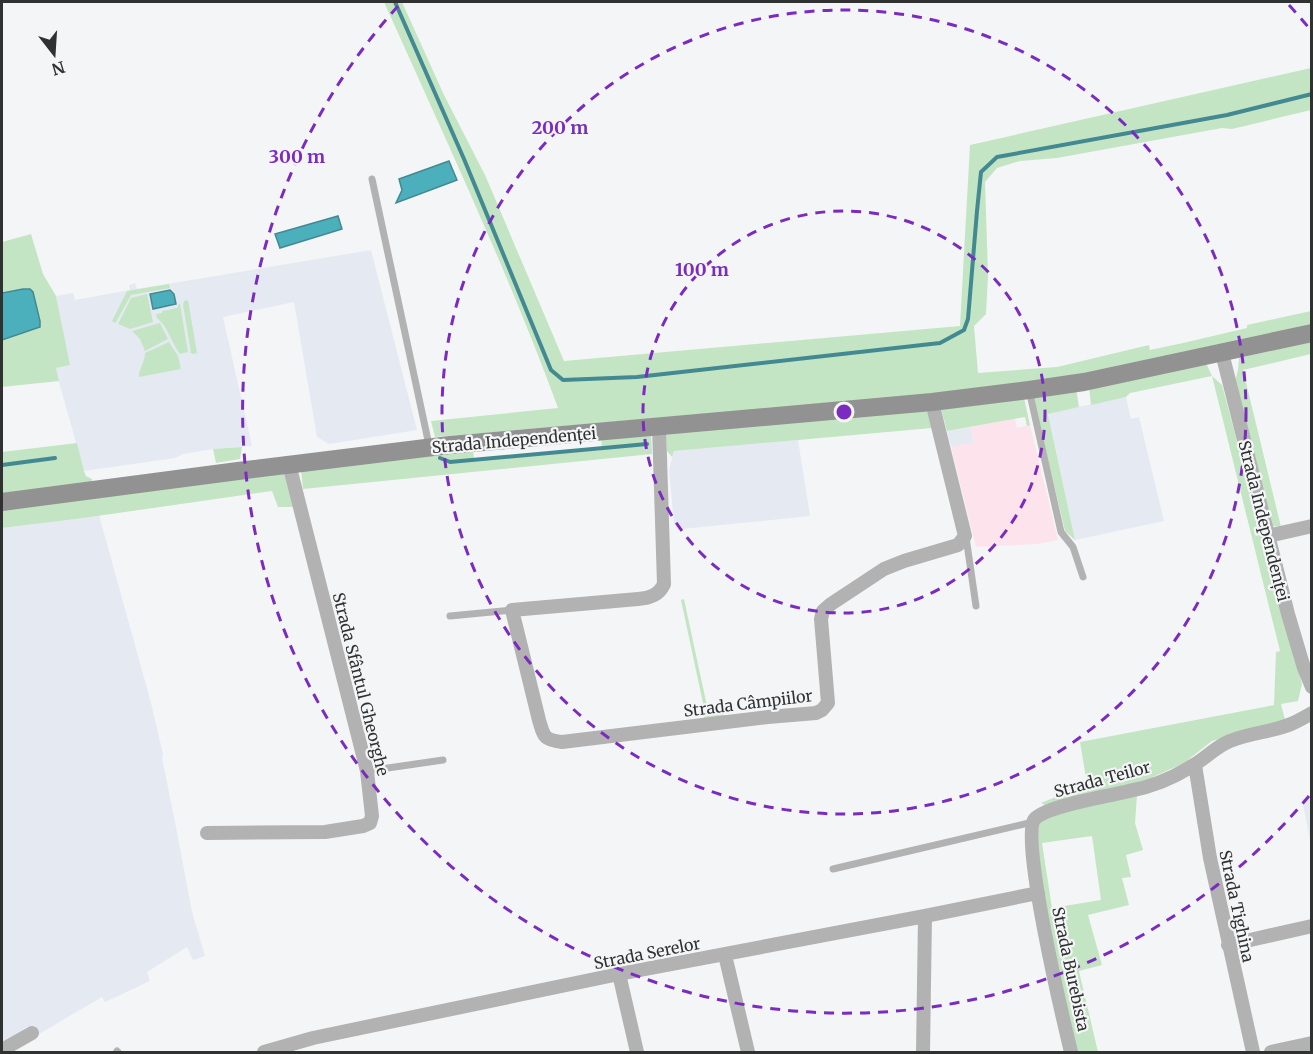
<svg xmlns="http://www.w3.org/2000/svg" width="1313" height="1054" font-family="Merriweather,serif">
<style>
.built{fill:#e5eaf2}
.education{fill:#fde3eb}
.green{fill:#c4e5c3;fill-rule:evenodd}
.water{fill:#4bafbc;stroke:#438992;stroke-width:1.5}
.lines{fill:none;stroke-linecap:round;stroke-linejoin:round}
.stream{stroke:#438992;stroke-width:4}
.service{stroke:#b3b2b2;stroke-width:7}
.minor{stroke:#b3b2b2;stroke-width:14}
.secondary{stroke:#939292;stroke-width:18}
.ring{fill:none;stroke:#7b2cbf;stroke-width:3;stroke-dasharray:10 8}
.labels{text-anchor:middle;stroke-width:4.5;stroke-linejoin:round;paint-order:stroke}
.street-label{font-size:16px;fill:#303131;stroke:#f4f5f7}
.centre{fill:#7b2cbf;stroke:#f4f5f7;stroke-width:3}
.ring-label{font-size:18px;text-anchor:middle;font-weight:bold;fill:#7b2cbf;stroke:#f4f5f7;stroke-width:4.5;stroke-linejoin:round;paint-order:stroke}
</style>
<rect width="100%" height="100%" fill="#f4f5f7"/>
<!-- built -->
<path class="built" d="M 371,250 L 417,430 L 329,444 L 317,437 L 294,302 L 223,317 L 252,446 L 213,449 L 183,454 L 175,458 L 84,471 L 55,368 L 69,365 L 56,296 L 73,293 L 75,300 L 130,290 L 129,285 L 135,283 L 137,289 Z
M 1126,397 L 1131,419 L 1139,417 L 1164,521 L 1075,540 L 1048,413 Z
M 971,427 L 974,443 L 951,447 L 947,431 Z
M 798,440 L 810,516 L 682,529 L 674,523 L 669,470 L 674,451 Z
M 99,515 L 151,703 L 163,754 L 162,758 L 177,832 L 192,912 L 205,956 L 193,960 L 187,947 L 147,972 L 150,981 L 105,1002 L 102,997 L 34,1037 L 28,1027 L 2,1042 L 2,528 L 76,519 Z
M 1311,797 L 1312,840 L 1310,840 L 1302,799 Z"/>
<!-- education -->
<path class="education" d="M 1015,419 L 1017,428 L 1030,425 L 1058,540 L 1037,544 L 976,547 L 951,447 L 974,443 L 971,427 Z"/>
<!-- green -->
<path class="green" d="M 384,2 L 402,2 L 444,95 L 485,175 L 564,361 L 960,326 L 970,145 L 1311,68 L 1311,110 L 1232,129 L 1222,128 L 1057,158 L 1020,161 L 997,168 L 985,182 L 988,275 L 986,314 L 974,326 L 978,373 L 1057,367 L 1149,345 L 1150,350 L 1183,343 L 1247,328 L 1247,325 L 1311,311 L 1311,329 L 1136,367 L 978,391 L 435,437 L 431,421 L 558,408 C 507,269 444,136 384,2 Z
M 31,234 L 43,274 L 56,296 L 70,365 L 56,368 L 59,381 L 2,387 L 2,242 Z
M 169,284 L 170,288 L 131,295 L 116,322 L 115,323 L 112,321 L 127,291 Z
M 147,294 L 153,322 L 130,329 L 118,324 L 131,298 Z
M 188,300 L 197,353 L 193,354 L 191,353 L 183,305 L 184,301 Z
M 179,304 L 180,304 L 188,352 L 180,354 C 172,344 167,325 157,318 L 156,314 L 162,313 L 162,311 L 177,308 Z
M 160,323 L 168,339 L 145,351 L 140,339 L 132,331 Z
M 169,342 L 178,356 L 181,369 L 139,377 C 138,371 145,362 145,353 Z
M 1311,342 L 1311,354 L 1243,370 L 1281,527 L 1271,526 L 1235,381 L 1238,370 L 1239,358 Z
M 1206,363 L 1212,376 L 1222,385 L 1302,684 L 1298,701 L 1281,704 L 1285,720 L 1212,741 L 1184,763 L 1144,781 L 1119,789 L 1045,805 L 1041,803 L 1087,784 L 1080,742 L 1274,705 L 1276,652 L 1280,651 L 1212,376 L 1130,393 L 1126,397 L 1091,405 L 1089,388 Z
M 1076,388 L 1079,407 L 1048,414 L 1075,540 L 1065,531 L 1033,396 Z
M 1024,398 L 1030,425 L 1027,426 L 1025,417 L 947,431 L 941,408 Z
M 927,410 L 932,428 L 674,451 L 672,457 L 667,451 L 666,432 Z
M 651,433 L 652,454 L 303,489 L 301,470 L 473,448 L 474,460 L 602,450 L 601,437 Z
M 77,443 L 84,471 L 86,476 L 92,479 L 92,482 L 2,495 L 2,452 Z
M 242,447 L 240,459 L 216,463 L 213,449 Z
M 286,473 L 294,507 L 278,507 L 272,491 L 76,519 L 2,528 L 2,509 Z
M 684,599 L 707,706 L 728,717 L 704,720 L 704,708 L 681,600 Z
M 1137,795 L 1135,823 L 1143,850 L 1126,855 L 1131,877 L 1122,878 L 1129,905 L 1088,915 L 1102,965 L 1079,971 L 1098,1052 L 1077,1052 L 1065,1008 L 1035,843 L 1040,823 L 1048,815 ZM 1092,836 L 1101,900 L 1052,908 L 1042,843 Z"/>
<!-- water -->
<path class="water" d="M 449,161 L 457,180 L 396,203 L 402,190 L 399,179 Z
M 338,216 L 342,229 L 280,248 L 275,234 Z
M 23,289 L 30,289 L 33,292 L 40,321 L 40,327 L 2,340 L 2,293 Z
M 170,290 L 174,294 L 176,304 L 153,309 L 150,294 Z"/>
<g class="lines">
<!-- stream -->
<path class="stream" d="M 395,2 L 464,159 L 551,370 L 563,380 L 637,377 L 940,343 L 964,330 L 968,319 L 977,211 L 981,172 L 997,157 L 1227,115 L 1312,94
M 440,458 L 450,462 L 647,444
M 2,465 L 55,458"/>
<!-- service -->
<path class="service" d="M 372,179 L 429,445
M 1029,390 L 1061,532 L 1073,547 L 1083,577
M 966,537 L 976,606
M 450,616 L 512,610
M 367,771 L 443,760
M 833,869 L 1033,822
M 117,1051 L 118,1052"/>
<!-- minor -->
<path class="minor" d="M 1222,353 L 1288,614 L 1304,668 L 1312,687
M 659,426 L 664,584 C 659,595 650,598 638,599 L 512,610 L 539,720 C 544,737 544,740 562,742 L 768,717 L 816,713 L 822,710 L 828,703 L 821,619 L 823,611 L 831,604 L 884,569 L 904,561 L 958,545 L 965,536 L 932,402
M 1268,536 L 1312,526
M 1195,765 L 1210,858 L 1253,1052
M 207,833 L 325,832 L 363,826 L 370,823 L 372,816 L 367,771 L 289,464
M 1228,945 L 1312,926
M 725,955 L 748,1052
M 619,974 L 637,1052
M 2,1050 L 32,1033
M 264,1052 L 313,1038 L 619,974 L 925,916 L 1038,893
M 923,1052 L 925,916
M 1071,1052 C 1063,1019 1021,842 1034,820 C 1043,806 1110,796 1129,791 C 1151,787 1173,778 1192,766 C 1205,759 1215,747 1230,741 C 1249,733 1272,732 1291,724 C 1298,721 1305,717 1312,713
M 1271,1052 L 1312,1043"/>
<!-- secondary -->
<path class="secondary" d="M 2,502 L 238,471 L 450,445 L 932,402 L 1029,390 L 1084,382 L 1312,333"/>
</g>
<!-- distance rings -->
<g class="ring">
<circle cx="844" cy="412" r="201"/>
<circle cx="844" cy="412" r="402"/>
<path d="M1309 796A603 603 0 1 1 399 5M1289 5A603 603 0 0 1 1309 28"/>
</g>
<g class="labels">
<!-- street labels -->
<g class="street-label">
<text transform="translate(514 440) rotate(-5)" y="6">Strada Independenței</text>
<text transform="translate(1264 521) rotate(76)" y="6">Strada Independenței</text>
<text transform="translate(361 684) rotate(76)" y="6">Strada Sfântul Gheorghe</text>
<text transform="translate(748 703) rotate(-7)" y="6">Strada Câmpiilor</text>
<text transform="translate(1102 779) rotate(-15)" y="6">Strada Teilor</text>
<text transform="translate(1237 906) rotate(78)" y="6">Strada Tighina</text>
<text transform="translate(647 953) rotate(-11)" y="6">Strada Serelor</text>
<text transform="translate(1071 969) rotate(78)" y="6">Strada Burebista</text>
</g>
</g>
<circle cx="844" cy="412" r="9" class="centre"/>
<g class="ring-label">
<text x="560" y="134">200 m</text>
<text x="297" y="163">300 m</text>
<text x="702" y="276">100 m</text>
</g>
<!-- border -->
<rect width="1313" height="1054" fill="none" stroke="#303131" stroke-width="6"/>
<!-- north arrow -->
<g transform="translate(54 54) rotate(163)" stroke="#f4f5f7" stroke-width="4.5" paint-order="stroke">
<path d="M0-4.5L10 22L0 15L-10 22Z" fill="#303131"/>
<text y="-9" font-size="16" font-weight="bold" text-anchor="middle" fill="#303131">N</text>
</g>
</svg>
